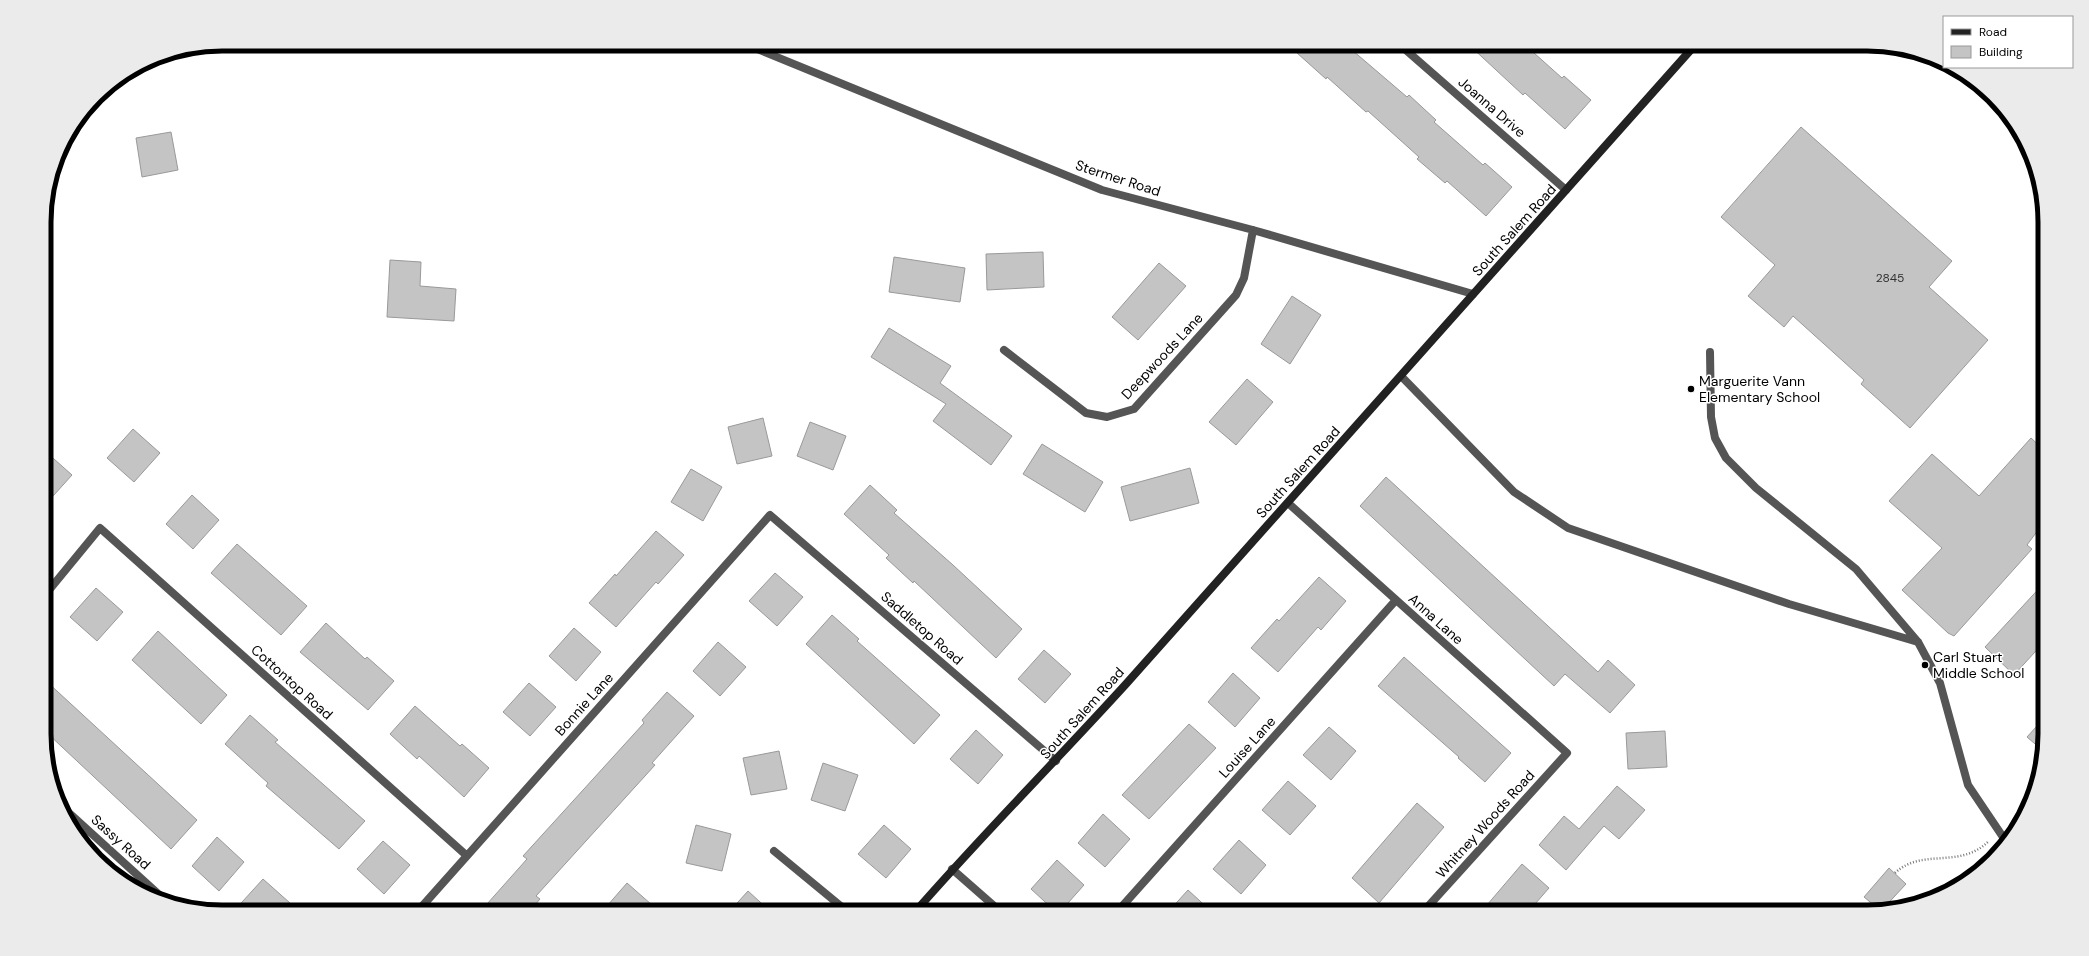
<svg xmlns="http://www.w3.org/2000/svg" width="2089" height="956" font-family="'DM Sans',sans-serif">
<style>
.building{fill:#c4c4c4;stroke:#999}
.lines{fill:none;stroke-linecap:round;stroke-linejoin:round}
.path{stroke:#777;stroke-width:2.5;stroke-dasharray:1 2;stroke-linecap:butt}
.lane{stroke:#555;stroke-width:8}
.street{stroke:#555;stroke-width:8}
.secondary{stroke:#222;stroke-width:8}
.poi-dot{fill:#000;stroke:#fff;stroke-width:1.5}
.labels{text-anchor:middle;stroke-width:3;stroke-linejoin:round;paint-order:stroke}
.number-label{font-size:12px;fill:#313131}
.street-label{font-size:14px;fill:#000;stroke:#fff}
.poi-label{font-size:14px;fill:#000;stroke:#fff;text-anchor:start}
.rim{fill:none;stroke:#000;stroke-width:5}
</style>
<rect width="100%" height="100%" fill="#fff"/>
<!-- building -->
<path class="building" d="M 1287,44 L 1345,44 L 1407,97 L 1409,95 L 1436,120 L 1434,122 L 1483,165 L 1485,163 L 1512,187 L 1486,216 L 1447,181 L 1445,183 L 1417,159 L 1419,157 L 1368,111 L 1366,112 L 1327,77 L 1326,79 Z
M 1468,44 L 1524,44 L 1562,78 L 1564,76 L 1591,100 L 1565,129 L 1525,93 L 1523,95 Z
M 1801,127 L 1952,261 L 1929,287 L 1988,340 L 1910,428 L 1861,384 L 1864,380 L 1793,316 L 1784,327 L 1748,296 L 1775,265 L 1721,217 Z
M 171,132 L 178,170 L 142,177 L 136,138 Z
M 1043,252 L 1044,287 L 987,290 L 986,254 Z
M 894,257 L 965,268 L 960,302 L 889,292 Z
M 390,260 L 421,262 L 420,286 L 456,289 L 454,321 L 387,317 Z
M 1159,263 L 1186,286 L 1138,340 L 1112,317 Z
M 1292,296 L 1321,315 L 1290,364 L 1261,344 Z
M 889,328 L 951,366 L 940,383 L 1012,436 L 991,465 L 933,421 L 946,404 L 871,357 Z
M 1247,379 L 1273,402 L 1236,445 L 1209,422 Z
M 763,418 L 772,456 L 737,464 L 728,427 Z
M 810,422 L 846,436 L 833,470 L 797,456 Z
M 133,429 L 160,453 L 134,482 L 107,458 Z
M 2031,438 L 2044,450 L 2044,522 L 2027,545 L 2032,549 L 1954,636 L 1948,633 L 1902,590 L 1942,548 L 1889,501 L 1932,454 L 1979,496 Z
M 1042,444 L 1103,482 L 1085,512 L 1023,474 Z
M 45,451 L 72,475 L 45,505 Z
M 1190,468 L 1199,503 L 1130,521 L 1121,487 Z
M 691,469 L 722,487 L 703,521 L 671,502 Z
M 1386,477 L 1598,672 L 1608,660 L 1635,685 L 1610,713 L 1565,674 L 1554,686 L 1360,506 Z
M 870,485 L 897,510 L 894,513 L 953,565 L 1022,629 L 996,658 L 914,581 L 913,583 L 886,558 L 889,555 L 844,514 Z
M 192,495 L 219,520 L 193,549 L 166,524 Z
M 656,531 L 684,555 L 658,584 L 656,582 L 616,627 L 589,603 L 615,574 L 616,576 Z
M 237,544 L 307,606 L 281,635 L 211,573 Z
M 775,573 L 803,597 L 777,626 L 749,601 Z
M 1319,577 L 1346,601 L 1321,630 L 1318,627 L 1278,672 L 1251,648 L 1277,619 L 1279,621 Z
M 2045,582 L 2045,641 L 2014,675 L 1985,647 Z
M 96,588 L 123,612 L 97,641 L 70,617 Z
M 832,615 L 859,639 L 857,641 L 940,715 L 914,744 L 806,644 Z
M 326,623 L 365,659 L 367,657 L 394,681 L 368,710 L 300,652 Z
M 574,628 L 601,652 L 576,681 L 549,656 Z
M 158,631 L 227,695 L 201,724 L 132,660 Z
M 718,642 L 746,667 L 720,696 L 693,671 Z
M 1044,650 L 1071,674 L 1045,703 L 1018,679 Z
M 1404,657 L 1511,753 L 1485,782 L 1458,758 L 1459,757 L 1378,686 Z
M 1233,673 L 1260,698 L 1235,727 L 1208,702 Z
M 45,680 L 197,820 L 171,849 L 46,732 Z
M 529,683 L 556,707 L 530,736 L 503,712 Z
M 667,692 L 694,716 L 652,763 L 655,765 L 536,896 L 540,899 L 529,912 L 496,912 L 487,904 L 527,859 L 523,856 L 644,723 L 642,720 Z
M 415,706 L 460,746 L 462,744 L 489,768 L 464,797 L 419,756 L 417,759 L 390,734 Z
M 250,715 L 278,740 L 275,742 L 365,821 L 339,849 L 266,786 L 268,783 L 225,744 Z
M 2045,717 L 2045,734 L 2042,750 L 2027,737 Z
M 1189,724 L 1216,748 L 1149,819 L 1122,795 Z
M 1329,727 L 1356,751 L 1331,780 L 1303,755 Z
M 976,730 L 1003,755 L 978,784 L 950,759 Z
M 1665,731 L 1667,767 L 1628,769 L 1626,733 Z
M 779,751 L 787,789 L 751,795 L 743,758 Z
M 823,763 L 858,775 L 845,811 L 811,800 Z
M 1288,781 L 1316,806 L 1290,835 L 1262,810 Z
M 1617,786 L 1645,810 L 1619,839 L 1604,826 L 1566,870 L 1539,845 L 1564,816 L 1579,829 Z
M 1417,803 L 1444,827 L 1379,903 L 1352,878 Z
M 1103,814 L 1130,839 L 1105,867 L 1078,843 Z
M 696,825 L 731,834 L 722,871 L 686,863 Z
M 884,825 L 911,849 L 886,878 L 858,854 Z
M 217,837 L 244,862 L 219,891 L 192,866 Z
M 1239,840 L 1266,865 L 1241,894 L 1213,869 Z
M 383,841 L 410,865 L 384,894 L 357,869 Z
M 1057,860 L 1084,885 L 1060,912 L 1056,912 L 1031,889 Z
M 1522,864 L 1549,888 L 1528,912 L 1481,912 Z
M 1889,868 L 1906,884 L 1881,911 L 1864,897 Z
M 263,879 L 290,903 L 282,912 L 233,912 Z
M 627,883 L 660,912 L 614,912 L 607,906 Z
M 1188,890 L 1212,912 L 1168,912 Z
M 748,891 L 771,912 L 729,912 Z"/>
<g class="lines">
<!-- path -->
<path class="path" d="M 1895,873 C 1923,847 1959,870 1989,841"/>
<!-- lane -->
<path class="lane" d="M 1710,352 L 1711,417 L 1715,438 L 1726,458 L 1756,488 L 1856,569 L 1918,642 L 1940,683 L 1968,785 L 2007,843
M 1401,376 L 1514,492 L 1568,528 L 1789,604 L 1918,642"/>
<!-- street -->
<path class="street" d="M 745,44 L 1102,190 L 1253,230 L 1473,294
M 1399,44 L 1566,190
M 1004,350 L 1086,413 L 1107,417 L 1134,409 L 1236,295 L 1244,278 L 1253,230
M 1288,503 L 1567,753 L 1423,912
M 45,595 L 100,528 L 466,855
M 58,803 L 166,901
M 774,851 L 848,912
M 952,869 L 1001,912
M 417,912 L 770,515 L 1056,761
M 1117,912 L 1396,600"/>
<!-- secondary -->
<path class="secondary" d="M 915,912 C 983,834 1056,761 1126,684 C 1317,471 1506,257 1696,44"/>
</g>
<!-- markers -->
<g class="poi-dot">
<circle cx="1691" cy="389" r="4"/>
<circle cx="1925" cy="665" r="4"/>
</g>
<g class="labels">
<!-- number labels -->
<g class="number-label">
<text x="1890" y="282">2845</text>
</g>
<!-- street labels -->
<g class="street-label">
<text transform="translate(1492 107) rotate(41)" y="5">Joanna Drive</text>
<text transform="translate(1118 178) rotate(18)" y="5">Stermer Road</text>
<text transform="translate(1514 230) rotate(-48)" y="5">South Salem Road</text>
<text transform="translate(1162 356) rotate(-47)" y="5">Deepwoods Lane</text>
<text transform="translate(1298 472) rotate(-48)" y="5">South Salem Road</text>
<text transform="translate(1436 619) rotate(42)" y="5">Anna Lane</text>
<text transform="translate(922 628) rotate(41)" y="5">Saddletop Road</text>
<text transform="translate(292 682) rotate(42)" y="5">Cottontop Road</text>
<text transform="translate(584 704) rotate(-48)" y="5">Bonnie Lane</text>
<text transform="translate(1082 713) rotate(-48)" y="5">South Salem Road</text>
<text transform="translate(1247 747) rotate(-48)" y="5">Louise Lane</text>
<text transform="translate(1485 824) rotate(-48)" y="5">Whitney Woods Road</text>
<text transform="translate(121 842) rotate(42)" y="5">Sassy Road</text>
</g>
<!-- poi labels -->
<g class="poi-label">
<text x="1699" y="386">Marguerite Vann<tspan x="1699" dy="16">Elementary School</tspan></text>
<text x="1933" y="662">Carl Stuart<tspan x="1933" dy="16">Middle School</tspan></text>
</g>
</g>
<!-- crop -->
<path d="M0 0H2089V956H0ZM222 51H1867A171 171 0 0 1 2038 222V734A171 171 0 0 1 1867 905H222A171 171 0 0 1 51 734V222A171 171 0 0 1 222 51Z" fill="#ebebeb" fill-rule="evenodd"/>
<path class="rim" d="M222 51H1867A171 171 0 0 1 2038 222V734A171 171 0 0 1 1867 905H222A171 171 0 0 1 51 734V222A171 171 0 0 1 222 51Z"/>
<!-- legend -->
<rect x="1943" y="16" width="130" height="52" fill="#ffffff" stroke="#999999"/>
<rect x="1951" y="29" width="20" height="6" fill="#222222" stroke="#999999"/>
<text x="1979" y="36" font-size="12" fill="#000000">Road</text>
<rect x="1951" y="46" width="20" height="12" fill="#c4c4c4" stroke="#999999"/>
<text x="1979" y="56" font-size="12" fill="#000000">Building</text>
</svg>
